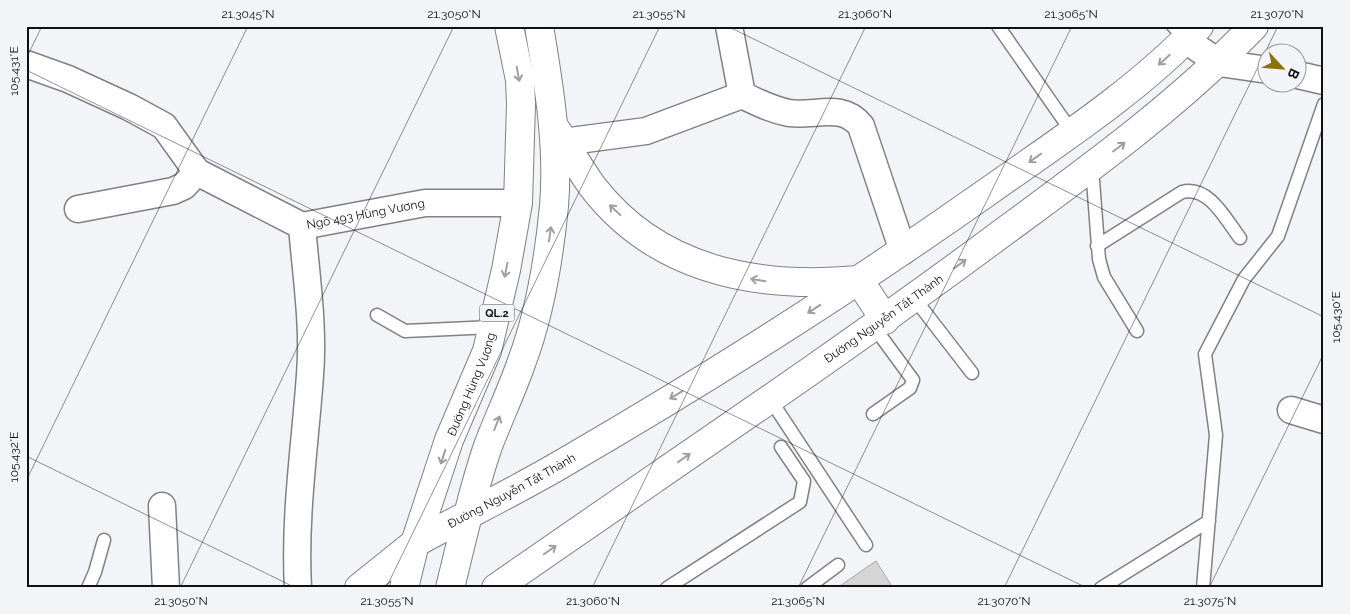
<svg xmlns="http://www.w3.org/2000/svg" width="1350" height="614" font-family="Raleway,sans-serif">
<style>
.building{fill:#d7d4d6;stroke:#aca9ab;filter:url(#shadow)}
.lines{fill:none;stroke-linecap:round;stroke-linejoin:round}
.service-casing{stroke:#818185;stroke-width:15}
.minor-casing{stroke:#818185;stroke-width:29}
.tertiary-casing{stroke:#818185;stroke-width:30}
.primary-casing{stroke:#818185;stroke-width:30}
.service{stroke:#fff;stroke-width:12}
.minor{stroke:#fff;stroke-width:26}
.tertiary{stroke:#fff;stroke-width:28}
.primary{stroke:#fff;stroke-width:28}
.oneway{stroke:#9f9fa0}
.ticks{fill:none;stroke:#101011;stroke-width:1;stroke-opacity:0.45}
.labels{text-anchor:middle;stroke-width:4;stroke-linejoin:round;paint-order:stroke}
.shield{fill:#f3f4f7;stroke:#545456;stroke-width:1}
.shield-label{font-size:11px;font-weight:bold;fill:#101011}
.street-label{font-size:12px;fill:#101011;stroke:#f3f4f7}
.neatline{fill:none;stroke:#101011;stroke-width:2}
.ticks-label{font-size:12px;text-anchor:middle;fill:#101011}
</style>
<defs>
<filter id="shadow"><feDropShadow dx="-4.5" dy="4.5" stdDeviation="1" flood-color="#0004"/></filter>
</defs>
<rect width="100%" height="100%" fill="#f3f4f7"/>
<!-- building -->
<path class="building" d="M 876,561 L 893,588 L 837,588 Z"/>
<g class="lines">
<defs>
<path id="service" d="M 998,26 L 1072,132
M 1173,26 L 1186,40
M 1092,167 L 1099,259 L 1104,277 L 1137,331
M 1097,246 L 1182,192 C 1209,185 1226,220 1240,238
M 914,298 L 972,373
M 377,315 L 405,331 L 493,327
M 770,399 L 866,545
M 873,414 L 910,388 L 913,380 L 874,327
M 88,588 L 95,572 L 104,540
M 667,588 L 800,502 L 804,481 L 781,447
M 807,588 L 838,565
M 1101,588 L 1209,521
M 1203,588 L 1216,435 L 1205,354 L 1244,279 L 1278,236 L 1324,104"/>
<g id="minor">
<path d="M 729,26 L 742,95"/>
<path d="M 1186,40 L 1219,63 L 1268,70"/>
<path id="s1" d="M 26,64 L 68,79 L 129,107 L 164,126 L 197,172 L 302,226 L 425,203 L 518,203"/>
<path d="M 1298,75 L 1324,81"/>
<path d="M 563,142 L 646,131 L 742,95 C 757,102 772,110 789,113 C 815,117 842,102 861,126 L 903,251"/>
<path d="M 78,209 L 173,191 L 184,186 L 197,172"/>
<path d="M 1291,410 L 1324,420"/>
<path d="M 162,506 L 166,588"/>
<path d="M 298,588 C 294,516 305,446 310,375 C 314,326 306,275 302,226"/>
</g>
<path id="tertiary" d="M 359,588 L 415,543"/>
<g id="primary">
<path d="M 553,125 C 566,145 578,166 592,186 C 658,272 758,289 859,280 L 885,320"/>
<path id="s2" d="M 415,543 C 464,516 516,491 565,462 C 708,379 848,290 983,195 C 1058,142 1136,92 1199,26"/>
<path id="s3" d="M 404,588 L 415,543 L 449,440 L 487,351 L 506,270 L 518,203 L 521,104 L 520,80 L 509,26"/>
<path d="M 450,588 C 462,540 472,492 488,446 C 499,417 512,390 522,361 C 540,313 549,258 554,206 C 559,146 549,86 539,26"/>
<path id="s4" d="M 496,588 C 661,473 828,362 990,242 C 1082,174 1174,109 1254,26"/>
</g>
</defs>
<!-- service casing -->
<use href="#service" class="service-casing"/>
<!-- minor casing -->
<use href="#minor" class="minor-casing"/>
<!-- tertiary casing -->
<use href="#tertiary" class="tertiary-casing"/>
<!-- primary casing -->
<use href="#primary" class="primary-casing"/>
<!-- service -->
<use href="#service" class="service"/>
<!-- minor -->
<use href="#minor" class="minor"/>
<!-- tertiary -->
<use href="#tertiary" class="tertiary"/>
<!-- primary -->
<use href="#primary" class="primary"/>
</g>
<!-- one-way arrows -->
<defs><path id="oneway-shaft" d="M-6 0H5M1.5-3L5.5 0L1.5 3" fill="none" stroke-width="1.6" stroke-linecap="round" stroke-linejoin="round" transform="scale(1.25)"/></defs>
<g class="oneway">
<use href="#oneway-shaft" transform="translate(1164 60) rotate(138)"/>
<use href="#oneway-shaft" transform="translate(518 74) rotate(80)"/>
<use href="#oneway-shaft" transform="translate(1119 147) rotate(-37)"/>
<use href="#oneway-shaft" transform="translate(1035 158) rotate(145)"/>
<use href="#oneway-shaft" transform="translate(615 210) rotate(-137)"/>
<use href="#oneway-shaft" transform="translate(550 234) rotate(-82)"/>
<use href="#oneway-shaft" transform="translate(960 264) rotate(-36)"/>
<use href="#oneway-shaft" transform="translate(506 270) rotate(101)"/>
<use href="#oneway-shaft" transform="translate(758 280) rotate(-170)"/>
<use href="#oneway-shaft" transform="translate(814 309) rotate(147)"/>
<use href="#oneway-shaft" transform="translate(676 395) rotate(149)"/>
<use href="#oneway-shaft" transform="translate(497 423) rotate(-68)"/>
<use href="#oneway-shaft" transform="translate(443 457) rotate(108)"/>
<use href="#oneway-shaft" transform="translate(684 458) rotate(-35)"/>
<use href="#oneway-shaft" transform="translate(550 550) rotate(-35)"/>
</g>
<!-- ticks -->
<path class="ticks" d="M 727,26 L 1324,317M 26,59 L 42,26M 26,70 L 1087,588M 26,456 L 296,588M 26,481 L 248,26M 180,588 L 454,26M 386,588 L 660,26M 592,588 L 866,26M 798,588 L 1072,26M 1004,588 L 1278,26M 1209,588 L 1324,353"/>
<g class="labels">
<!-- shield labels -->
<rect class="shield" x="479.5" y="304.5" width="35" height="17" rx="4"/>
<g class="shield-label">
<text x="497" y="317">QL.2</text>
</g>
<!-- street labels -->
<g class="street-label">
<text dy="4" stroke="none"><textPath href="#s1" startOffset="391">Ngõ 493 Hùng Vương</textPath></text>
<text dy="4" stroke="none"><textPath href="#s4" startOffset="472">Đường Nguyễn Tất Thành</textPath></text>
<text dy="4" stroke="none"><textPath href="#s3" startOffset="215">Đường Hùng Vương</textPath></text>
<text dy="4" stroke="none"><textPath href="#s2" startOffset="110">Đường Nguyễn Tất Thành</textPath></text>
</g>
</g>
<!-- border -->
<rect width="1350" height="614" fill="none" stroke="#f3f4f7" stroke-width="55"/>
<!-- north arrow -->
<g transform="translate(1282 68) rotate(116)"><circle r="24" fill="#f3f4f7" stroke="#98999b"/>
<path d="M0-4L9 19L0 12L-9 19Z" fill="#8a7112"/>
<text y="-8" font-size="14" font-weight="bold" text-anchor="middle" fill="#101011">B</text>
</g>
<rect x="28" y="28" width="1294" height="558" class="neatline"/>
<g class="ticks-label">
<text x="248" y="18">21.3045°N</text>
<text x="454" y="18">21.3050°N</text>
<text x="659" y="18">21.3055°N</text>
<text x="865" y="18">21.3060°N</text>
<text x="1071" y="18">21.3065°N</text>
<text x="1277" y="18">21.3070°N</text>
<text transform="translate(14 71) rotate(-90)" y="4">105.431°E</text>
<text transform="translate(1336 317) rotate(-90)" y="4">105.430°E</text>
<text transform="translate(14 457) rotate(-90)" y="4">105.432°E</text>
<text x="181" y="605">21.3050°N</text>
<text x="387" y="605">21.3055°N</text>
<text x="593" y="605">21.3060°N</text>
<text x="798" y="605">21.3065°N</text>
<text x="1004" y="605">21.3070°N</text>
<text x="1210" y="605">21.3075°N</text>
</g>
</svg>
